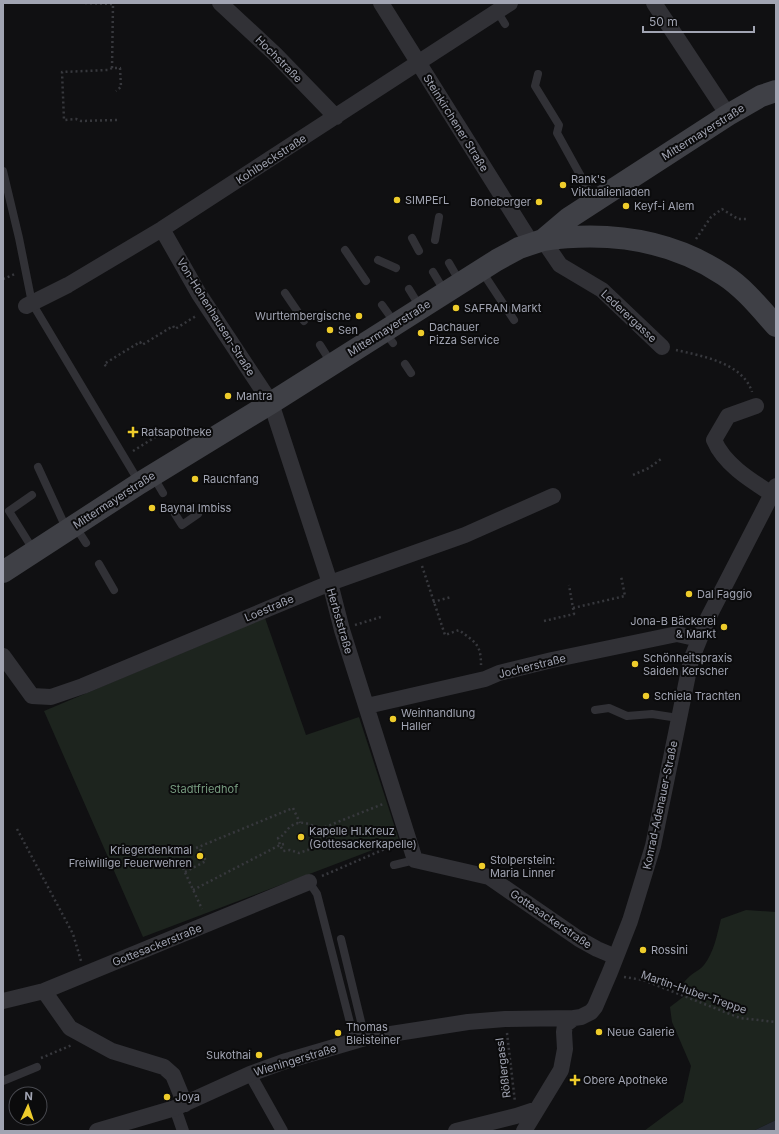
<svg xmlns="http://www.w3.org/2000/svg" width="779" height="1134" font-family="Inter,sans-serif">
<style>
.green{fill:#1d241e}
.water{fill:#272c35}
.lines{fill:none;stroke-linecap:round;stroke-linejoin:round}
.path{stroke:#37383d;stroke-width:2.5;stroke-dasharray:2 3;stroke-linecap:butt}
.service{stroke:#313136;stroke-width:8}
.pedestrian{stroke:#313136;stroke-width:12}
.minor{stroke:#313136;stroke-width:16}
.secondary{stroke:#3f4046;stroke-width:22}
.poi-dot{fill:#eecc2b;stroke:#0b0b0c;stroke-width:1.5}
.labels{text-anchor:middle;stroke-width:4;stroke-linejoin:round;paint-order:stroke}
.street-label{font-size:11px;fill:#a1a4b2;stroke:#0b0b0c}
.poi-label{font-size:11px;fill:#a1a4b2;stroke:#0b0b0c;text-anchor:start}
.park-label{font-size:11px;fill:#789d81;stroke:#0b0b0c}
</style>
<rect width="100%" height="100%" fill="#101012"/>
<!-- green -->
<path class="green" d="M 265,618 L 306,735 L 359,717 L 399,840 L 143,937 L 44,711 Z
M 746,910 L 776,912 L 776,1120 L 753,1131 L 644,1131 L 683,1102 L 691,1066 L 672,1022 L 670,1007 L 691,991 L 683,984 C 690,973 698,972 704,965 C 714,952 717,935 721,919 Z"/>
<!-- water -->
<path class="water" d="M 776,1120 L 776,1131 L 753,1131 Z"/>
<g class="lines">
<!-- path -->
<path class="path" d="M 85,3 L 113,4 L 112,68 L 120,68 L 121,87 L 116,91
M 112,68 L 108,70 L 62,72 L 64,120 L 76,119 L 81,121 L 117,120
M 696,239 L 711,217 L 722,209 L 738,219 L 748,219
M 3,279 L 15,274
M 676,350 C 702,356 743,363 752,392
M 106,366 L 104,364 L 140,342 L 142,345 L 173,326 L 175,329 L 196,316
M 133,451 L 157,436
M 633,475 L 649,468 L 661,459
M 422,566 L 445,635 L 459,630 C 475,642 481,644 481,665
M 433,602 L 451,597
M 573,608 L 625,596 L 621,576
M 544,621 L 574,614 L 569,585
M 355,625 L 381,617
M 17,829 L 73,934 L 81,961
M 284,844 L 280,845 L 278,838 C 284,836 285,831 290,827 C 300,819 310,824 320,829 L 383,804
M 196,848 L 293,808 L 300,823
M 183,868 L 202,909
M 185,872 L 206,861 L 199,847
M 322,876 L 394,845
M 193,890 L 280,845 L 283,851 L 290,850 L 299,853 L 308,850 L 313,841 L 321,838 L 320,829
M 624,977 L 643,980 L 740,1018 L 776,1022
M 507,1033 L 515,1102
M 41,1058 L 72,1045"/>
<!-- service -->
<path class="service" d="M 497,11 L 505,24
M 538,74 L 535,86 L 559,125 L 557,133 L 594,200
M 3,171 L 19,238 L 32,303 L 139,482
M 412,238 L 419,251
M 435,240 L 439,217
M 345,250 L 366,281
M 378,260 L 396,268
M 449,263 L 460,282
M 481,270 L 514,320
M 433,272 L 445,292
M 409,289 L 420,307
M 285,293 L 304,321
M 382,305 L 395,323
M 385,332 L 393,343
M 320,345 L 332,364
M 405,364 L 411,373
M 38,467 L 67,530
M 153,476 L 163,493
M 32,495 L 9,511 L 34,551
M 175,514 L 182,525 L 198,514
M 75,526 L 86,543
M 99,564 L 114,590
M 595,710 L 609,708 L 627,716 L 652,714 L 678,718
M 394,865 L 415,860
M 309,882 L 317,894 L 355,1042
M 341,939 L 365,1038
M 3,1081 L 37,1067"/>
<!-- pedestrian -->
<path class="pedestrian" d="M 250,1074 L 282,1131
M 175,1108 L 183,1131"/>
<!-- minor -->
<path class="minor" d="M 220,3 L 275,54 L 336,117
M 381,3 L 532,244
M 654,3 L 728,115
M 162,229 L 199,294 L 271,403 L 330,583 L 342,630 L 415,860 L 489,877 L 579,939 L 597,949 L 616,957
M 543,240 L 560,265 L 602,290 L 662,347
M 26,306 L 68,285 L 162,229 L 510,3
M 756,406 L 728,416 L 714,440 C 724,464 750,480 772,494
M 3,656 L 32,696 L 51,697 L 83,686 L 330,583 L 465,535 L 553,496
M 367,706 L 485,679 L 499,673 L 552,660 L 677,634 L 699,639
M 44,991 L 70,1028 L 112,1051 L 164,1067 L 173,1075 L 185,1104
M 3,1001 L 44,991 L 309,882
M 97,1131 L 175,1108 L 250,1074 L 283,1062 L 365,1038 L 468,1022 L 505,1019 L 574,1018
M 456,1131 L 516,1116 L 537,1109
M 524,1131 L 561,1070 L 565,1049 L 564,1032 L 565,1025 L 574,1018 L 581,1017 L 591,1012 L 595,1007 L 610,972 L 630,921 L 653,846 L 691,660 L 708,618 L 776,486"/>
<!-- secondary -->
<path class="secondary" d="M 543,240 C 607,231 670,239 724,275 C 744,288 760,308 776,326
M 3,572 L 140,483 L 271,403 L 497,260 L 519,248 L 543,240 L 569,218 L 728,115 L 761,96 L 776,91"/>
</g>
<!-- markers -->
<g class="poi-dot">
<circle cx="563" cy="185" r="4"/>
<circle cx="397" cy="200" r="4"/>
<circle cx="539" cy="202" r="4"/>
<circle cx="626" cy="206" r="4"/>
<circle cx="456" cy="308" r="4"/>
<circle cx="359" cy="316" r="4"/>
<circle cx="330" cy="330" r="4"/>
<circle cx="421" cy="333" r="4"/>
<circle cx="228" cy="396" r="4"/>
<path d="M131 426h4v4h4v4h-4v4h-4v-4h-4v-4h4z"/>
<circle cx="195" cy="479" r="4"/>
<circle cx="152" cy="508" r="4"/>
<circle cx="689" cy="594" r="4"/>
<circle cx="724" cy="627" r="4"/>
<circle cx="635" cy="664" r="4"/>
<circle cx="646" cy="696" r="4"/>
<circle cx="393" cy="719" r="4"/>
<circle cx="301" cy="837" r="4"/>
<circle cx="200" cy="856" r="4"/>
<circle cx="482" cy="866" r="4"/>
<circle cx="643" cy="950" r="4"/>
<circle cx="599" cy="1032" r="4"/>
<circle cx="338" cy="1033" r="4"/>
<circle cx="259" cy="1055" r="4"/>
<path d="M573 1074h4v4h4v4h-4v4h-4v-4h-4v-4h4z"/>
<circle cx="167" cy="1097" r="4"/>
</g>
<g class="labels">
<!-- street labels -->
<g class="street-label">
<text transform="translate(279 59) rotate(45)" y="4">Hochstraße</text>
<text transform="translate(456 123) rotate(58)" y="4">Steinkirchener Straße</text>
<text transform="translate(703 132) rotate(-32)" y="4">Mittermayerstraße</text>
<text transform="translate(271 159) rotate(-33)" y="4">Kohlbeckstraße</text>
<text transform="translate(629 316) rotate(43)" y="4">Lederergasse</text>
<text transform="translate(216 317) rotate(58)" y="4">Von-Hohenhausen-Straße</text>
<text transform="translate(389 328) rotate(-32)" y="4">Mittermayerstraße</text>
<text transform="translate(114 500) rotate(-33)" y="4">Mittermayerstraße</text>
<text transform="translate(269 608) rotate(-23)" y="4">Loestraße</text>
<text transform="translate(340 621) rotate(74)" y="4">Herbststraße</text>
<text transform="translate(532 666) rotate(-14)" y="4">Jocherstraße</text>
<text transform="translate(660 805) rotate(-78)" y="4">Konrad-Adenauer-Straße</text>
<text transform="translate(551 919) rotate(34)" y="4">Gottesackerstraße</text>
<text transform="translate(157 945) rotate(-22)" y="4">Gottesackerstraße</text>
<text transform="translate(694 992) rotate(19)" y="4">Martin-Huber-Treppe</text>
<text transform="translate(295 1060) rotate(-17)" y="4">Wieningerstraße</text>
<text transform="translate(503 1068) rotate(-97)" y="4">Rößlergassl</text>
</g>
<!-- poi labels -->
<g class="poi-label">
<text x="571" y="183">Rank's<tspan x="571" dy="13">Viktualienladen</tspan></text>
<text x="405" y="204">SIMPErL</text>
<text x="531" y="206" text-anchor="end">Boneberger</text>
<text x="634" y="210">Keyf-i Alem</text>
<text x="464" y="312">SAFRAN Markt</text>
<text x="351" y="320" text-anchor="end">Wurttembergische</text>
<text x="429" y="331">Dachauer<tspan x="429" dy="13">Pizza Service</tspan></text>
<text x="338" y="334">Sen</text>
<text x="236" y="400">Mantra</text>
<text x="141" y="436">Ratsapotheke</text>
<text x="203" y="483">Rauchfang</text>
<text x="160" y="512">Baynal Imbiss</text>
<text x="697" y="598">Dal Faggio</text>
<text x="716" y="625" text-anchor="end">Jona-B Bäckerei<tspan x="716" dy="13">&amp; Markt</tspan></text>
<text x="643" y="662">Schönheitspraxis<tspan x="643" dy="13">Saideh Kerscher</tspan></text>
<text x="654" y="700">Schiela Trachten</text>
<text x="401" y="717">Weinhandlung<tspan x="401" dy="13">Haller</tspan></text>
<text x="309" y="835">Kapelle Hl.Kreuz<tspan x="309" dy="13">(Gottesackerkapelle)</tspan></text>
<text x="192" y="854" text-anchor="end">Kriegerdenkmal<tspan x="192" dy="13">Freiwillige Feuerwehren</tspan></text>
<text x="490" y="864">Stolperstein:<tspan x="490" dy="13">Maria Linner</tspan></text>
<text x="651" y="954">Rossini</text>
<text x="346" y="1031">Thomas<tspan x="346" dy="13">Bleisteiner</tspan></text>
<text x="607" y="1036">Neue Galerie</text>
<text x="251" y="1059" text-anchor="end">Sukothai</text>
<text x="583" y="1084">Obere Apotheke</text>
<text x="175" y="1101">Joya</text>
</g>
<!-- park labels -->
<g class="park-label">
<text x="204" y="793">Stadtfriedhof</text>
</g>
</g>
<!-- border -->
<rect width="779" height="1134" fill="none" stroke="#a1a4b2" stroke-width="8"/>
<!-- north arrow -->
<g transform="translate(28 1106) rotate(3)"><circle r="19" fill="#0b0b0c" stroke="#47484e"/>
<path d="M0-3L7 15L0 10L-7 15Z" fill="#eecc2b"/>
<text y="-6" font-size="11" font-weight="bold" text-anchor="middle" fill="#a1a4b2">N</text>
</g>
<!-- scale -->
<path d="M643 26v6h111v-6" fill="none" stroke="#a1a4b2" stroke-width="2"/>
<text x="649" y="26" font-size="12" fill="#a1a4b2" stroke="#0b0b0c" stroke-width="3" paint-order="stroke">50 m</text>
</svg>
